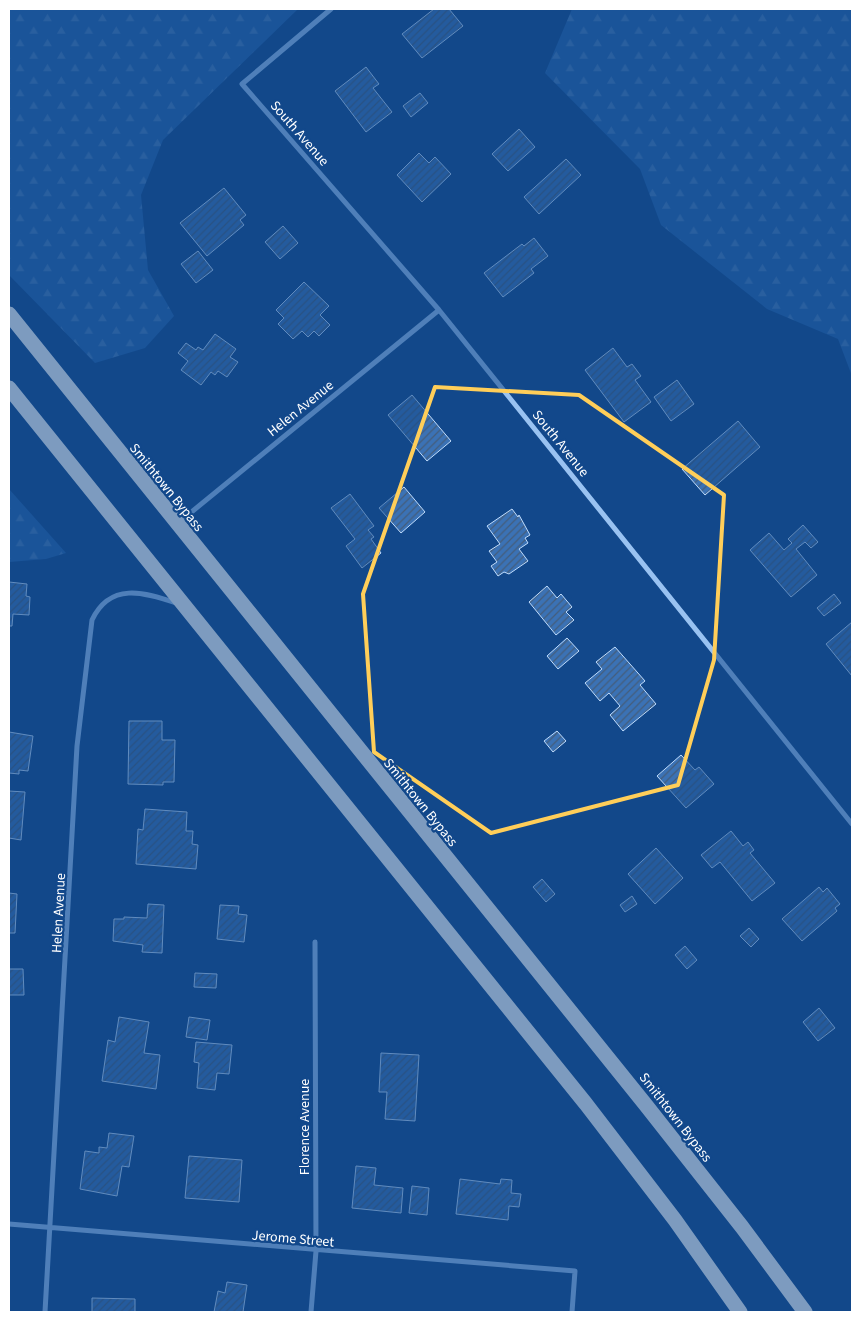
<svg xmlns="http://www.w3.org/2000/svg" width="861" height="1321" font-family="'Source Sans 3',sans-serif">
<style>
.forest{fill:url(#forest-firs)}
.building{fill:url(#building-hatch);stroke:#c0dcfc}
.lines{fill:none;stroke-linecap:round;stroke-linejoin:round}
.street{stroke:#99c2f1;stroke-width:5}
.highway{stroke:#fff;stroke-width:15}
.marked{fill:none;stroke:#ffce59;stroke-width:4;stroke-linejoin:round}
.labels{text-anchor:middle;stroke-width:4.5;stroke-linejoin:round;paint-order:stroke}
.street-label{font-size:14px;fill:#fff;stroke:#12488b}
</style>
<defs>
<pattern id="forest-firs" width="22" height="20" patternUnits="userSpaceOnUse" patternTransform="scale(1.25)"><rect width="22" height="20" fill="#2462ab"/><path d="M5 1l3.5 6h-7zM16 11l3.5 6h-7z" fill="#457ab8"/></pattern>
<pattern id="building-hatch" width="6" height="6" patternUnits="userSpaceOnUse" patternTransform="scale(1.25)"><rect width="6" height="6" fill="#3b72b5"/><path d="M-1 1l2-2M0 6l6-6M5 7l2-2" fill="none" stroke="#445d7b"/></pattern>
</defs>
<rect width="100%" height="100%" fill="#12488b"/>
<!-- forest -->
<path class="forest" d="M 9,9 L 298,9 L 163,140 L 141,195 L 148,270 L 174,316 L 145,348 L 95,363 L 9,275 Z
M 572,9 L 852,9 L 852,376 L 838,339 L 767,309 L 661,225 L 640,169 L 545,73 Z
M 9,489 L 66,553 L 46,559 L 9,562 Z"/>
<!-- building -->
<path class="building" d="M 434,9 L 449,9 L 463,26 L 422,58 L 402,34 Z
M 366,67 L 379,84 L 373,88 L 392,112 L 366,132 L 335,91 Z
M 420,93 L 428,103 L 411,117 L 403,106 Z
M 519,129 L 535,147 L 508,171 L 492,154 Z
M 419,153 L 429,163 L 435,157 L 451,174 L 422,202 L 397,175 Z
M 566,159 L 581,175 L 539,214 L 524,197 Z
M 224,188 L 246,215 L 240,220 L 244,225 L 207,256 L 180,223 Z
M 283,226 L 298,243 L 280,259 L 265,242 Z
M 534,238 L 548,256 L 531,269 L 534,273 L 503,297 L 484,273 L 522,244 L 524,246 Z
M 198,251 L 213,270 L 196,283 L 181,264 Z
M 304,282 L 329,306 L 320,315 L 330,325 L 319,336 L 314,331 L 308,337 L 302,331 L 293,339 L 278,324 L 284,318 L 276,310 Z
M 215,334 L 236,349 L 230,357 L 238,362 L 227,377 L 218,371 L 215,375 L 211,372 L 201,385 L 181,370 L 188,361 L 178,353 L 186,343 L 196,350 L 198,347 L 203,350 Z
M 613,348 L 627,367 L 632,364 L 641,376 L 635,380 L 651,402 L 624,422 L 585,370 Z
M 677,380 L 694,404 L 671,421 L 654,397 Z
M 412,395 L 451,441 L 427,461 L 388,415 Z
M 738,421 L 760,447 L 705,495 L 682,469 Z
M 404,487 L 425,512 L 401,533 L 379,508 Z
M 350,494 L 374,526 L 368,530 L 374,537 L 371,539 L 381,553 L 362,568 L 346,546 L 355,539 L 331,508 Z
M 512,509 L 518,517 L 519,515 L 530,535 L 525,538 L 528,543 L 519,549 L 528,561 L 509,574 L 504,572 L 498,576 L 491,566 L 497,562 L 489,551 L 500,544 L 487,526 Z
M 803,525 L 818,542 L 811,548 L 805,542 L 796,549 L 817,575 L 791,597 L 750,550 L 769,533 L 784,550 L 792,543 L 788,539 Z
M 9,582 L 27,584 L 26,596 L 30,597 L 29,615 L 13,614 L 12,626 L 9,626 Z
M 547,586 L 557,598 L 561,594 L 572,607 L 566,612 L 574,620 L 556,635 L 529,602 Z
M 834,594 L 841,603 L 824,616 L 817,608 Z
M 852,622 L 852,676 L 826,644 Z
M 567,638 L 579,651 L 558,669 L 547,656 Z
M 615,647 L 645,681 L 640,685 L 656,704 L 623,731 L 610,715 L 620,706 L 609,693 L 600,701 L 585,683 L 602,669 L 596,662 Z
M 129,721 L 162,721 L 162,740 L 175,740 L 174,782 L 163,782 L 163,785 L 128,784 Z
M 557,731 L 566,741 L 553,752 L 544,741 Z
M 9,732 L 33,736 L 28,771 L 19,770 L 19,774 L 9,773 Z
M 681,755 L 695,770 L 699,767 L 714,784 L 686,808 L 657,776 Z
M 9,791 L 25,792 L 21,840 L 9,838 Z
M 145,809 L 187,812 L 186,831 L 193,831 L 192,844 L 198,845 L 196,869 L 136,864 L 138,829 L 143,830 Z
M 731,831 L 743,846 L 748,842 L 754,850 L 750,853 L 775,883 L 752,901 L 720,862 L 712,868 L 701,855 Z
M 656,848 L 683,878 L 655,904 L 628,874 Z
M 542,879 L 555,894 L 546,902 L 533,887 Z
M 819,887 L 823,892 L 827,888 L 840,904 L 835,908 L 837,911 L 802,941 L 782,919 Z
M 9,893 L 17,894 L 15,933 L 9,933 Z
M 632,896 L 637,904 L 625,912 L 620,905 Z
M 148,904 L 164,905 L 162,953 L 142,952 L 143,945 L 113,941 L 114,919 L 124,919 L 124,917 L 147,918 Z
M 220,905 L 239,906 L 238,914 L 247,915 L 244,942 L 217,939 Z
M 749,928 L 759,939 L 751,947 L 740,936 Z
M 685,946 L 697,960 L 687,969 L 675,955 Z
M 9,969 L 23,969 L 24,995 L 9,995 Z
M 195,973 L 217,974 L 216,988 L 194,987 Z
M 819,1008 L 835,1028 L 818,1041 L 803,1022 Z
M 119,1017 L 149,1022 L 144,1053 L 160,1055 L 156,1089 L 102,1081 L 108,1040 L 115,1042 Z
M 189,1017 L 210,1020 L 207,1040 L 186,1037 Z
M 196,1042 L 232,1045 L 229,1074 L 217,1073 L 215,1090 L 197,1088 L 199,1063 L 194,1062 Z
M 381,1053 L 419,1055 L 415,1121 L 385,1119 L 387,1092 L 379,1092 Z
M 109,1133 L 134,1136 L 129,1167 L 122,1166 L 117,1196 L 80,1189 L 85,1151 L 99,1153 L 99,1147 L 107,1148 Z
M 189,1156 L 242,1160 L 239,1202 L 185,1198 Z
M 356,1166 L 376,1168 L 374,1185 L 403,1188 L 401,1213 L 352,1208 Z
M 460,1179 L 500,1184 L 501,1179 L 512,1180 L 511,1193 L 521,1194 L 519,1207 L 509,1206 L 508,1220 L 456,1214 Z
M 412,1186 L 429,1188 L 427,1215 L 409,1213 Z
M 227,1282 L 247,1285 L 243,1312 L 214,1312 L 218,1291 L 225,1293 Z
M 92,1298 L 135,1299 L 135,1312 L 92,1312 Z"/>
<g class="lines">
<!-- street -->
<path class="street" d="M 331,9 L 242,84 L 439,310 L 852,824
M 178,523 L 439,310
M 9,1224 L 575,1271 L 572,1312
M 45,1312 L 77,746 L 92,620 C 110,582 144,592 176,603
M 311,1312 L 316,1251 L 315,942"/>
<!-- highway -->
<path class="highway" d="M 9,314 L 645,1104 L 742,1227 L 805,1312
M 9,388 L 586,1104 L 675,1220 L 740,1312"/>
</g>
<!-- marked area -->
<path d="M0 0H861V1321H0ZM 435,387 L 579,395 L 724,495 L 714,660 L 678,785 L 491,833 L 374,752 L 363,594 Z" fill="#12488b" fill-opacity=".55" fill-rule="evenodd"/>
<path class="marked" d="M 435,387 L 579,395 L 724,495 L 714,660 L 678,785 L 491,833 L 374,752 L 363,594 Z"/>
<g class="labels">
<!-- street labels -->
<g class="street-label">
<text transform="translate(300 133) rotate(49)" y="5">South Avenue</text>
<text transform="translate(300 408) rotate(-39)" y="5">Helen Avenue</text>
<text transform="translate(561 443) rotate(51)" y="5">South Avenue</text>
<text transform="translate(167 487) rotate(51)" y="5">Smithtown Bypass</text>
<text transform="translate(421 802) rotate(51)" y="5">Smithtown Bypass</text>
<text transform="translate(58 913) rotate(-87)" y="5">Helen Avenue</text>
<text transform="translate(676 1117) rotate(52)" y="5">Smithtown Bypass</text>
<text transform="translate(304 1127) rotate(-90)" y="5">Florence Avenue</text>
<text transform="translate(293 1238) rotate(5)" y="5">Jerome Street</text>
</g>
</g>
<!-- border -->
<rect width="861" height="1321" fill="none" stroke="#ffffff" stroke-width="20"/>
</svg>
